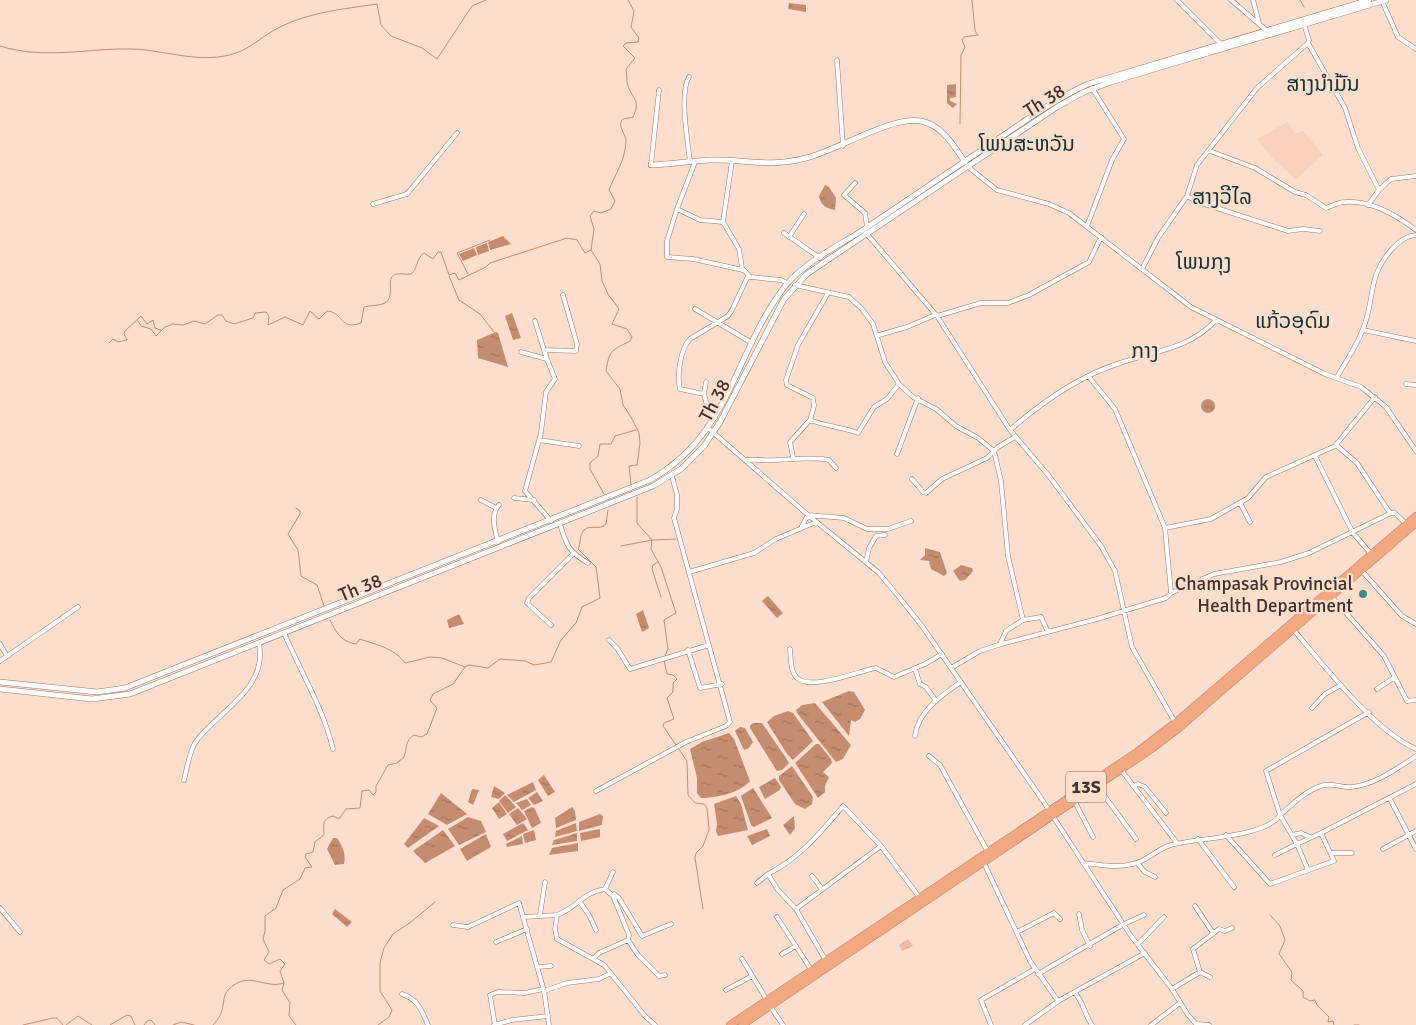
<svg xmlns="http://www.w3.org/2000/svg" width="1416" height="1025" font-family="Signika,'Noto Sans Lao',sans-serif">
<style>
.built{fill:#f9d1bd}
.grass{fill:url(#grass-dots)}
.water{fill:url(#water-ripples)}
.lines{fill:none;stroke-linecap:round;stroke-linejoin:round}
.stream{stroke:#c48d72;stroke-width:1}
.street-casing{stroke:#96786a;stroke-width:5}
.secondary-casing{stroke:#96786a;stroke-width:6}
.highway-casing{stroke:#b37f65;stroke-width:8}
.street{stroke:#fff;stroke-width:4}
.secondary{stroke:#fff;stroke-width:5}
.highway{stroke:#f1a883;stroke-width:7}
.poi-dot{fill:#428a89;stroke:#ffdecd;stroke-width:2}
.labels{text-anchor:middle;stroke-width:4.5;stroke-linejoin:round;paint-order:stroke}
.shield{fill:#ffdecd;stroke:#7a675d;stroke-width:1}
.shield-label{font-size:18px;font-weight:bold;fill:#41342d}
.street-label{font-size:19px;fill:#41342d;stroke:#ffdecd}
.poi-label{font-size:19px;fill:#41342d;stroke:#ffdecd;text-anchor:end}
.quarter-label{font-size:21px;fill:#143737;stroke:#ffdecd}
</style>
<defs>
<pattern id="grass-dots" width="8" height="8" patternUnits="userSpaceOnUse" patternTransform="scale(1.25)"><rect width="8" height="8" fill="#edbca4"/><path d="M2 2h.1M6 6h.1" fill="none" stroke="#cca28e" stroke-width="1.8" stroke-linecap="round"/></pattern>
<pattern id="water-ripples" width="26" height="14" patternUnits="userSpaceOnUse" patternTransform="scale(1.25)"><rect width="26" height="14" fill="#c48d72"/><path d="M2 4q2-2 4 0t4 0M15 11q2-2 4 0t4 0" fill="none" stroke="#a1745e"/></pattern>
</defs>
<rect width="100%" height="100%" fill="#ffdecd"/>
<!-- built -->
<path class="built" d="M 1288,122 L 1295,134 L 1303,131 L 1323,155 L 1296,179 L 1274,160 L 1257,139 Z"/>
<!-- grass -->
<path class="grass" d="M 908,939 L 913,946 L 902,951 L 899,945 Z"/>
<!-- water -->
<path class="water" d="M 789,3 L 806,5 L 806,12 L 788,9 Z
M 956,84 L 956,97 L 950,98 L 950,101 L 957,104 L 953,108 L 947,103 L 947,85 Z
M 825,185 L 829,187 L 836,198 L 835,210 C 826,208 821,206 819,196 Z
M 503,236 L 511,244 L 490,250 L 488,242 Z
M 487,243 L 489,251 L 478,255 L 476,247 Z
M 474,248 L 477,255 L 463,261 L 459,254 Z
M 512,313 L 521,338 L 513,340 L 505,316 Z
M 496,332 L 498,333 L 508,367 L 478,358 L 477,340 Z
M1201 406a7 7 0 1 1 14 0a7 7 0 1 1-14 0Z
M 925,548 L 940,552 L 947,573 L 944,576 L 931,569 L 929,561 L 920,560 L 925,555 Z
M 961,565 L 972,568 L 973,571 L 965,580 L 960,581 L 953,571 Z
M 768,596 L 783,613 L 777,618 L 762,601 Z
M 643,610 L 649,628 L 642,632 L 636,614 Z
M 459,614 L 464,624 L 449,628 L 447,620 Z
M 849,691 L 854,692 L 865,710 L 860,719 L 855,722 L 851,720 L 849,736 L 822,702 Z
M 815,703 L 851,745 L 843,759 L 836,762 L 797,713 L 796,710 L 802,705 Z
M 788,711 L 793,713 L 813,741 L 793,760 L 787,754 L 767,722 L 774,716 Z
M 753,723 L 762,723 L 788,761 L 789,763 L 782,770 L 777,771 L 750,728 L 750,726 Z
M 740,727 L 745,728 L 753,742 L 749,748 L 744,750 L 735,731 Z
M 729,733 L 734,739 L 750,781 C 740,793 716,798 701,798 L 697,793 L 697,778 L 690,749 L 702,742 Z
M 816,744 L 819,744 L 831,759 L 832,763 L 823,772 L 829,777 L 825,786 L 825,792 L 818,798 L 795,763 Z
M 792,766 L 813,797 L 812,804 L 805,809 L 795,804 L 779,780 L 779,776 Z
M 544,775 L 555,792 L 548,796 L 538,780 Z
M 775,778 L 781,787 L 780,790 L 765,799 L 759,787 Z
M 533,782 L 536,790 L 514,802 L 507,795 Z
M 494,786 L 505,793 L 499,799 L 491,797 Z
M 753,788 L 772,818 L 754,827 L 751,825 L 741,796 Z
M 472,789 L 479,790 L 473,805 L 468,802 Z
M 537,792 L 543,801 L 534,805 L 528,798 Z
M 441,793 L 467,814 L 447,825 L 428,814 Z
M 505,795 L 516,807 L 508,813 L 499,801 Z
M 736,796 L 741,804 L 748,830 L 718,836 L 716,831 L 717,824 L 714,804 Z
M 527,799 L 531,805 L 522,810 L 516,803 Z
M 499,802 L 507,814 L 499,819 L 492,808 Z
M 532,807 L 535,809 L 541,823 L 532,828 L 524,811 Z
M 572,807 L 575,811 L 576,820 L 556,828 L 555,818 Z
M 518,808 L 527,819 L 517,825 L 509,814 Z
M 600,814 L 603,816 L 602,825 L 579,831 L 579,822 Z
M 794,816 L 795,828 L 790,835 L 783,825 Z
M 468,817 L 481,821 L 486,832 L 459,845 L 448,829 Z
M 424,818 L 439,826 L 408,848 L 404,844 Z
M 523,823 L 528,830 L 507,841 L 503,834 Z
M 576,823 L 577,831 L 555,837 L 556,831 Z
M 600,829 L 600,837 L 581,841 L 580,833 Z
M 767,829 L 770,836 L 752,845 L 747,836 Z
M 443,830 L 455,846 L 425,863 L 413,851 Z
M 534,830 L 536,840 L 525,843 L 523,834 Z
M 577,833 L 577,841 L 552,845 L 554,840 Z
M 486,834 L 491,847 L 467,861 L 460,849 Z
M 522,836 L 523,844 L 507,847 L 506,844 Z
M 333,838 L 337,838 C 343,847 346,854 344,864 L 335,865 L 327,849 Z
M 578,843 L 578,851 L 549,855 L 552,848 Z
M 335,909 L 352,922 L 347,927 L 332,914 Z"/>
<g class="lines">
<!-- stream -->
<path class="stream" d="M 628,0 L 634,11 L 631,27 L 639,38 L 638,42 L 626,43 L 623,46 L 635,58 L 626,69 C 627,74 626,80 628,86 C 633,100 641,100 633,117 C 629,119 625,117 622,120 C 617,127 627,135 626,142 C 625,161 615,174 609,190 L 615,201 L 611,209 L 601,213 L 594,211 L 590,216 L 594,229 L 591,250 L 600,264 L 602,281 L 608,294 L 619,309 L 612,324 L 627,329 L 632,337 L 630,341 C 613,350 609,349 606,371 L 620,389 L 623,405 L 631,417 L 639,433 L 640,443 L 637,465 L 629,466 L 631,484
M 1300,0 L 1304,7
M 0,46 C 44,60 87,48 132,49 C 167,50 201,65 236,53 C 251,48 264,35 278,28 C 309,12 344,9 377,4 L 381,25 L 391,36 L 422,48 L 437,59 L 472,6 L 486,0
M 960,124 L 961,55 L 965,47 L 962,40 L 964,37 L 978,35 L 975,31 L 972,0
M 468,274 L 457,253 L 490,240
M 449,276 L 459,300 L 480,314 L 494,332
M 138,321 L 141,326 L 151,329 L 156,336 L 165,327 L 173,324 L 183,325 L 194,321 L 205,324 L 218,315 L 222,315 L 226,321 L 234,324 L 253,318 L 255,313 L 266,312 L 269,316 L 268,325 L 285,317 L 303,325 L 310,311 L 319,319 L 327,311 C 344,312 339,331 361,323 L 364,307 C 371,305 379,306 385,303 C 397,295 383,275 398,274 C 402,273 406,275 411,274 C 418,269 416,258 424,253 L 433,259 L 438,252 L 441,252 L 449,275 L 455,273 L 459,280 L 486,267 L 490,263 L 567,238 L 577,240 L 585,253 L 591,250
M 109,343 L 113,339 L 118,342 L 127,340 L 124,334 L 125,331 L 141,316 L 147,324 L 153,320 L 155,328 L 161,330
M 604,494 L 590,469 L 590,463 L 598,456 L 600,444 L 611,444 L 615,436 L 636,430
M 637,497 L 637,523 L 652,540 L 651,549 L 661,567 L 676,613 L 664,620 L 668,649 L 665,656
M 296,508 L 300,511 L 300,514 L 288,534 L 298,550 L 301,576 L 317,585 L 324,606
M 621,546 L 652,540 L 676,539
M 658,562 L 653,565 L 652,569 L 661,597
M 330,620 C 336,633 342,642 356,644 L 360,639 C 376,645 393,647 405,663 L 430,657 L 442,658 L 465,667
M 664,660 L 667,674 L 673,675 L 677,679 L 673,683 L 673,692 L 667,698 L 674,719 L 664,723 L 663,726 L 676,745
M 678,748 L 687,761 L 688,795 L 695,803 L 704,804 L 707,808 L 709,830 L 703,846 L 696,853 L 695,858 L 703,909
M 1270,915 L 1280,926 L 1285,940 L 1279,954 L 1292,972 L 1291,980 L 1303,991 L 1303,997 L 1310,1001 L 1315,1000 L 1317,1005 L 1329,1017 L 1328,1022 L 1333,1021 L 1334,1025
M 23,1025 L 53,1018 L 57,1018 L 63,1025
M 66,1025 L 78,1016 L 92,1025
M 110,1025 L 127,1015 L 131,1016 L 135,1025
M 144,1025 L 147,1021 L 151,1020 L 155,1025
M 173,1025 L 181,1022 L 194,1025
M 213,1025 C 228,1010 220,999 228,990 C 248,969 265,990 284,983
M 296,1025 L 289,1016 L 290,1003 L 282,990 L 284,983 L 280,971 L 285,964 L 280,959 L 269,964 L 264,960 L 269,952 L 263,939 L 265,931 L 265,916 L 276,908 L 283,890 L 300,879 L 305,868 L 312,867 L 305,857 L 306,854 L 313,852 L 315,842 L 324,835 C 324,826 321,819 333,816 L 339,819 L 346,809 L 360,808 L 362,791 L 369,790 L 373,795 L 376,792 L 376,786 L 388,765 L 397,763 L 404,757 C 407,749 405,740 414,735 L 421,737 L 427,734 L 437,708 L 430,700 L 433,694 L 453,684 L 465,667 L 469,665 L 488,668 L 500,659 L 525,661 L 534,665 L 551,662 L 561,640 L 576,623 L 582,607 L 600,598 L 596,567 L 578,549 C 581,543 579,536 584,530 C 590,524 600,531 606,524 L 608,510
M 378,1025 L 389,1017 L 392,1010 L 380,991 L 380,963 L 384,948 L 393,934 L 411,922 L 435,902
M 1354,1025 L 1359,1025"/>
<defs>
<path id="street" d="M 1177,0 L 1220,43
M 1231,0 L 1266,30
M 1253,0 L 1259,23
M 1382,1 L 1398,37 L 1416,49
M 1308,43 L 1345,108 L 1358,148 L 1379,190 L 1368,205
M 837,60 L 843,146
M 689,77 C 679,92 688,143 690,162
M 1210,151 L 1255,168 L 1295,192 L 1306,195 L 1326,208 C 1332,206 1338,202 1345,202 C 1370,200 1396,215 1416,230
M 732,161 L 723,222 L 739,249 L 742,268 L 750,277 L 781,280 L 787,283
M 695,162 L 677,209 L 700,220 L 723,222
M 651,165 L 659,90
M 967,166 L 997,190 L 1049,204 L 1069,213 L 1191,307 L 1325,374 L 1361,387 L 1386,407 L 1416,451
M 855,183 L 844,195 L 865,213 L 867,227
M 1379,190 L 1391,179 L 1416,176
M 1187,196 L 1198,202 L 1288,231 L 1303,229 L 1320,231
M 373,204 L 407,194 L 457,133
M 677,209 L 667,241 L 667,257 L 693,259 L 743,270
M 1087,226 L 1112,160 L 1124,139 L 1092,88
M 784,233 L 820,258
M 866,233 L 937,316 L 1010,430 L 1049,476 L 1101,546 L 1115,571 L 1132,647 L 1176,724
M 789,237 L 804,214
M 1142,269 L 1158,238 L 1187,196 L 1197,165 L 1257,88 L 1308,43 L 1309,40 L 1304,24
M 795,285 L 849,297 L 862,309 L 873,324 L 885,362 L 899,384 L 913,397 L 936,409 L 956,426 L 978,438 L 994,451 L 1001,481 L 1008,556 L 1023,620 L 1041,617 L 1048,632
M 828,293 L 798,345 L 786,380 L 787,385 L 813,398 L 814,406 L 810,420 C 825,426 842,427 858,433 L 874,407 L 887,399 L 899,384
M 695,309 L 752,343
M 937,316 L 981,303 L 1008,303 L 1029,295 L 1089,262 L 1101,237
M 535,321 L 544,350
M 1363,330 L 1416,341
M 879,335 L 907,327 L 935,315
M 521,352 L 547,359 L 555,379 L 546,392 L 541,433 L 525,491 L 551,521
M 547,359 L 544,350 L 576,351 L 577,344 L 563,295
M 1337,377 C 1346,361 1357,346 1363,329 C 1376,297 1366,277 1393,248 C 1400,241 1406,236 1416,235
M 706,382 L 704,394 L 680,389 C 677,376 680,349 690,339 L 728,316 L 732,310 L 748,276
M 1406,384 L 1416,385
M 704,394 L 709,413 L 715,418
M 708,428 L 808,515 L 878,572 L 899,597 L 922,626 L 1041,798 L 1131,936 L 1172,989 L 1188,1015 L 1197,1025
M 1010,430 C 1042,402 1079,376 1120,363 C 1154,351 1190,349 1216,320
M 539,440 L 579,446
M 1336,445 L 1357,463 L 1390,513 L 1395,513 L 1407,525
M 897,454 L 918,398
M 1315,456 L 1353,533 L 1372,555
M 793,457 L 790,442 L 810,420
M 745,460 C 756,459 766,461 777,460 C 795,459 811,457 829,460 L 836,468
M 912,479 L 923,492 L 926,493 L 942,479 L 987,458 L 998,447 L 1015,437
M 514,498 L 534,500
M 481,500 L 496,508
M 1240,503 L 1250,522
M 560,524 C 566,545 569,552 588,563
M 802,526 L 808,515 L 844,518 L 867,529 L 888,529 L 911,521
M 1165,528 L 1211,519 L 1248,498 L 1266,477 L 1335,446 L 1375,397
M 498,542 C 495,530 490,515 499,505
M 866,562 L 869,548 L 876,536 L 885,535
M 1362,571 L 1402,616 L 1416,624
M 689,572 L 754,553 L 776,539 L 816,522
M 1171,593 L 1214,574 L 1281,562 L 1309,553 L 1391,513
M 1332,597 L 1384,656 L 1407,701 L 1416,700
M 551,625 L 527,603 L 529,598 L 573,554
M 1292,628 C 1323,664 1373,730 1416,749
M 284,633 C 301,672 323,708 333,749
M 609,640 L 617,648 L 630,669 L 709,645
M 0,644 L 7,656
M 1000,644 L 1006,631 L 1023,620
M 790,649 C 791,658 790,671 797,678 C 811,691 859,671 876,668 L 894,677 L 925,664 L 942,654
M 688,650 L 700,688 L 722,684
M 0,661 L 78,607
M 951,668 L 980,651 L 998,645 L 1097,619 L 1166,598 L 1171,593 L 1165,528 L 1115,409 L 1089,377
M 915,669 L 920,684 L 926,687 L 936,701
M 1377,689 L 1395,677
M 1312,708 L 1325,694 L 1341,685
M 915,736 C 918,711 942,695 961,682
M 929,756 L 940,765 L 988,852
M 1122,771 L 1177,843
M 184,780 C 187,769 189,750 197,740 C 220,710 268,689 259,643
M 1133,786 L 1138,784 L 1145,787 L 1166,813
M 1098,787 L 1136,839
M 596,791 L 686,742 L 726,726 L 730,722 L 674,518 L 677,509 L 677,495 L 672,476
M 1390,799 L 1416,849
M 1075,802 L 1093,837
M 1321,833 L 1297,844 L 1280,815 C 1292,805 1305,791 1321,786 C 1332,782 1341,788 1351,787 C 1375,785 1396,769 1416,756
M 1226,835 L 1270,884 L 1334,861 L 1321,833 L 1416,784
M 1292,835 L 1301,833 L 1310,837
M 1198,839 L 1234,887
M 1383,849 L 1416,831
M 1332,853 L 1352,853
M 1275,855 L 1297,844 L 1308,870
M 984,863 L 1030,961 L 1058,1001
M 1083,863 C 1100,865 1117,868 1133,864 C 1148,861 1156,849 1171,845 C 1196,838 1267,837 1280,815 L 1266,771 L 1369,712
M 1137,863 L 1145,872 L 1155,877
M 812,876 L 822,889
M 757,883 L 768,874
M 605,889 L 613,872
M 614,894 L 619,898 L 642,936 L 671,924
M 579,901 L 589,915 L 596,930
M 1195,906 L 1213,933
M 0,908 L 20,932
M 796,909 L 881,846
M 1079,914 L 1082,930 L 1090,946
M 540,915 L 545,882
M 524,917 L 557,915
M 777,917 L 812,971
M 453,925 L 468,927 L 519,903 L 544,991 L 549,1025
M 1017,932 L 1054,913 L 1060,919
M 496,942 L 527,929
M 1138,944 L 1164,917
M 782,954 L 796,946
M 594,958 L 599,953 L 628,940
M 742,959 L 767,1000
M 826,961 L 796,909 L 778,890 L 768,874 C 800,858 820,833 843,806 L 881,846 L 920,898
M 537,967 L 551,966
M 1200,972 L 1210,977
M 1038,974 L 1124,924 L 1144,915
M 1172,989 L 1200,972 L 1193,949 L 1219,929 L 1225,931 L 1232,928
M 726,990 L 752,976
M 544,991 L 567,983 L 599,979 L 611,973
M 1075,993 C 1084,1003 1084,1014 1092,1025
M 402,994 C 418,999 422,1011 428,1025
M 770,1006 L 783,1025
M 1197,1024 L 1209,1025
M 494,1025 L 512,1020 L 548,1016
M 495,1025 L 490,995 L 498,992 L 525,993 L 543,989
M 655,1025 L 645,1016 L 604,965 L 557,939 L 555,929 L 557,915 C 577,908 583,892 605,889 L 613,896 L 629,935 L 628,940 L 638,955 L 659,976 L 665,975
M 991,1025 L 981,1000 L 1035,969
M 1025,1025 L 1060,1000 L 1145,953
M 1151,1025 L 1180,1003"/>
<path id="secondary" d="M 651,165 C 671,164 691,161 711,160 C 747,159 768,168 806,158 C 839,150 890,116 921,121 C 942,125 954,146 965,162
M 0,682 L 97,692 L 125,688 L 650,480 C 732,434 734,351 786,285 C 805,262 838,246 863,230 C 907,200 951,171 995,141 C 1025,121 1055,99 1088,84 L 1369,0
M 0,689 L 92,699 L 130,694 L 653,486 L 681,469 L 704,446 L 720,422 L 784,299 L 807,274 L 826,261 L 1057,107 L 1084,92 L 1111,82 L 1386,0"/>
<path id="highway" d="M 730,1025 L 1137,752 L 1175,723 L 1416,516
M 742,1025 L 1150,750 L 1179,728 L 1416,523"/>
</defs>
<!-- street casing -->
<use href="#street" class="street-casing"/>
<!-- secondary casing -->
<use href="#secondary" class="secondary-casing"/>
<!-- highway casing -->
<use href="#highway" class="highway-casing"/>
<!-- street -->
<use href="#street" class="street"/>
<!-- secondary -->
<use href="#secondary" class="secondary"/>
<!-- highway -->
<use href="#highway" class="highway"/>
</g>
<!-- markers -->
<circle class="poi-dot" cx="1363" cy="594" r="5"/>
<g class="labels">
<!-- shield labels -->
<rect class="shield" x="1066" y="771.5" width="40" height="31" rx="4"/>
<g class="shield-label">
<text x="1086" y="793">13S</text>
</g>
<!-- street labels -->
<g class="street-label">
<text transform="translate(1044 100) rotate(-32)" y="7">Th 38</text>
<text transform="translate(714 400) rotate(-62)" y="7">Th 38</text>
<text transform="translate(360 587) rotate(-22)" y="7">Th 38</text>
</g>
<!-- poi labels -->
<g class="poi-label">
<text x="1353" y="590">Champasak Provincial<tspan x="1353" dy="22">Health Department</tspan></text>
</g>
<!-- quarter labels -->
<g class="quarter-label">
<text x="1323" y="91">ສາງນຳ້ມັນ</text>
<text x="1027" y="151">ໂພນສະຫວັນ</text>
<text x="1222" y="204">ສາງວີໄລ</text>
<text x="1204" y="269">ໂພນກຸງ</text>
<text x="1293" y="328">ແກ້ວອຸດົມ</text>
<text x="1145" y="358">ກາງ</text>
</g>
</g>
</svg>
